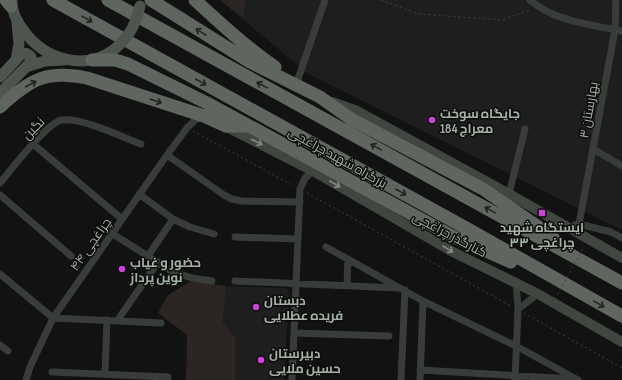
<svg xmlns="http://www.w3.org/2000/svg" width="622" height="380" font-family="'Sofia Sans Condensed',Cairo,sans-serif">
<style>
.built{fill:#1d1e1d}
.green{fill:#2b2623}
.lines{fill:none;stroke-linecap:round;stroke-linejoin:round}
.path{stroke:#3c423c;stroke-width:1;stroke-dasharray:2 3;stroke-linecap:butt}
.street{stroke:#393d39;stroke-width:7}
.secondary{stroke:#404640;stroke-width:10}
.primary{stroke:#4e554f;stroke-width:11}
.highway{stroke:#5f665f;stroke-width:13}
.path-bridge{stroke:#3c423c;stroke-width:1;stroke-dasharray:2 3;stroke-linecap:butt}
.primary-bridge{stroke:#4e554f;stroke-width:11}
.oneway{stroke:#212321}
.oneway2{stroke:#818c81}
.poi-dot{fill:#ca42d8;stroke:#0c0d0c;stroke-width:1.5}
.labels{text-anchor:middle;stroke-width:3;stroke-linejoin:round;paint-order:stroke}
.street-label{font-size:13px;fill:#a4b1a4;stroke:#0c0d0c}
.poi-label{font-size:13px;font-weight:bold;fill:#a4b1a4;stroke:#0c0d0c;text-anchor:start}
</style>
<rect width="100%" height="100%" fill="#111211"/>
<!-- built -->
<path class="built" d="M 220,0 L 622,0 L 622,230 L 308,74 Z
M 226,286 L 286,288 L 289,291 L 284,380 L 235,380 L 236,338 L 223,323 Z"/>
<!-- green -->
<path class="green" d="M 220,0 L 246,0 L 243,18 Z
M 191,281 L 226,286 L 223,323 L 236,338 L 235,380 L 186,380 L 187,335 L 158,313 L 168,295 Z"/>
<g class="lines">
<!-- path -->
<path class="path" d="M 381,0 L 419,14 L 502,20 L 530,10
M 193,131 L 294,186
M 307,193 L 511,306
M 524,313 L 622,368"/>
<!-- street -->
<path class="street" d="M 530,0 C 554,21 591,25 622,31
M 297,82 L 325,0
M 33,144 L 122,219
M 593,149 L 622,166
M 167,155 L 224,195 L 232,199 L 241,201 L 300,202
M 0,183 C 11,170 47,122 62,120 C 81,117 122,137 141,144
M 139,194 L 173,219 L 190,227 L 214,234
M 509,194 L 525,129
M 0,195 L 71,256
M 579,224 L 615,30 L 616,0
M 575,225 L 579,224 L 611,232 L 622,238
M 116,236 L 173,272 L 192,278 L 212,281
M 235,237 L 298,239
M 326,247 L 423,301 L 516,346 L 578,380
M 148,256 L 173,219
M 0,274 L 53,318 L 161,323
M 235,281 L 399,288
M 347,285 L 348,259
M 518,309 L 538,294
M 117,321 L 158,262
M 294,333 L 389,336
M 0,345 L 8,351
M 420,370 L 574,379
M 52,372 L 168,377
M 105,374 L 107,320
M 26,380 L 30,367 L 53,318 L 167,155 L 187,128 L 195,120 L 203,117
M 292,380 L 300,189 L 305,178 L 313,171
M 401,380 L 405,290
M 420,380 L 423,301
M 515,380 L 518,309 L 516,282"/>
<!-- secondary -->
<path class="secondary" d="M 332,102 L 355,110 L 509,194 L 622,258
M 227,127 L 313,171 L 453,252 L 538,294 L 622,342"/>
<!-- primary -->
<path class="primary" d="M 12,0 C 11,12 17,22 24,31 C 45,60 86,72 116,48
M 16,60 C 20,54 25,50 31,57 L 30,62 L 26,67
M 0,77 L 16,60 L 19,44 L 17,22
M 0,93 L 26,67 L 45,61 L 64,60"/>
<!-- highway -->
<path class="highway" d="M 6,0 L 11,6
M 53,0 L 466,228 L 622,316
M 108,0 L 622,283
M 151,0 L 250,62 L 320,97 L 351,119 L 483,189 L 553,237
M 195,0 C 221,24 246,47 275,67
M 92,60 L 115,60 L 128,64 L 207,103 L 452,236 L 511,262
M 0,107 C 30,79 47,70 87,78 L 204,116 L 226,126 L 248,126"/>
<!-- path-bridge -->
<path class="path-bridge" d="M 555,299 L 583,249"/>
<!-- primary-bridge -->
<path class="primary-bridge" d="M 116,48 C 131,34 135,25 140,6"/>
</g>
<!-- one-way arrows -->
<defs><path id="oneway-shaft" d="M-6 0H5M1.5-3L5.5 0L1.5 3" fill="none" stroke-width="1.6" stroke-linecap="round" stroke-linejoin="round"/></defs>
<g class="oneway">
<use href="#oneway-shaft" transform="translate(87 19) rotate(29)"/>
<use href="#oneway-shaft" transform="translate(201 32) rotate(-149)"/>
<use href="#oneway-shaft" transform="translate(201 82) rotate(29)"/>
<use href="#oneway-shaft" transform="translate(31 84) rotate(-28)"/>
<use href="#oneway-shaft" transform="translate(262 85) rotate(-151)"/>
<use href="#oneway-shaft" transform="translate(156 101) rotate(18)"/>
<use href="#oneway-shaft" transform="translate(376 147) rotate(-151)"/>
<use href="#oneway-shaft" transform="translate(401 192) rotate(29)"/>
<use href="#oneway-shaft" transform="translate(490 210) rotate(-151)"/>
<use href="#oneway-shaft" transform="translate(599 304) rotate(29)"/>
</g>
<g class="oneway2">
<use href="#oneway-shaft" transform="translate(257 142) rotate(27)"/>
<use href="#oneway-shaft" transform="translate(335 184) rotate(30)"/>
<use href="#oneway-shaft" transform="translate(448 249) rotate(30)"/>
</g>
<!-- markers -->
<g class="poi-dot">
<circle cx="432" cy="120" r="4"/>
<rect x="538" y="209" width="8" height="8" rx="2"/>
<circle cx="122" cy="269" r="4"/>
<circle cx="256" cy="307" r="4"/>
<circle cx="261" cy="360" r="4"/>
</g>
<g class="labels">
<!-- street labels -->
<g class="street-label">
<text transform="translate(588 110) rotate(-80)" y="5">بهارستان ۳</text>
<text transform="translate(33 128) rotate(-45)" y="5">نگین</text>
<text transform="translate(338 157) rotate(29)" y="5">بزرگراه شهید چراغچی</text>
<text transform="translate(450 234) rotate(28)" y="5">کنارگذر چراغچی</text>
<text transform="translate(90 244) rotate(-55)" y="5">چراغچی ۴۴</text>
</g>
<!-- poi labels -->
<g class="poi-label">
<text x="440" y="118">جایگاه سوخت<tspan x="440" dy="15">184 معراج</tspan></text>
<text x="542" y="232" text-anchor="middle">ایستگاه شهید<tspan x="542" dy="15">چراغچی ۳۳</tspan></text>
<text x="130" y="267">حضور و غیاب<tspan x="130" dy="15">نوین پرداز</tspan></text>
<text x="264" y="305">دبستان<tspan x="264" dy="15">فریده عطلایی</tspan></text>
<text x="269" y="358">دبیرستان<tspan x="269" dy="15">حسین ملایی</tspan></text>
</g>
</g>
</svg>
